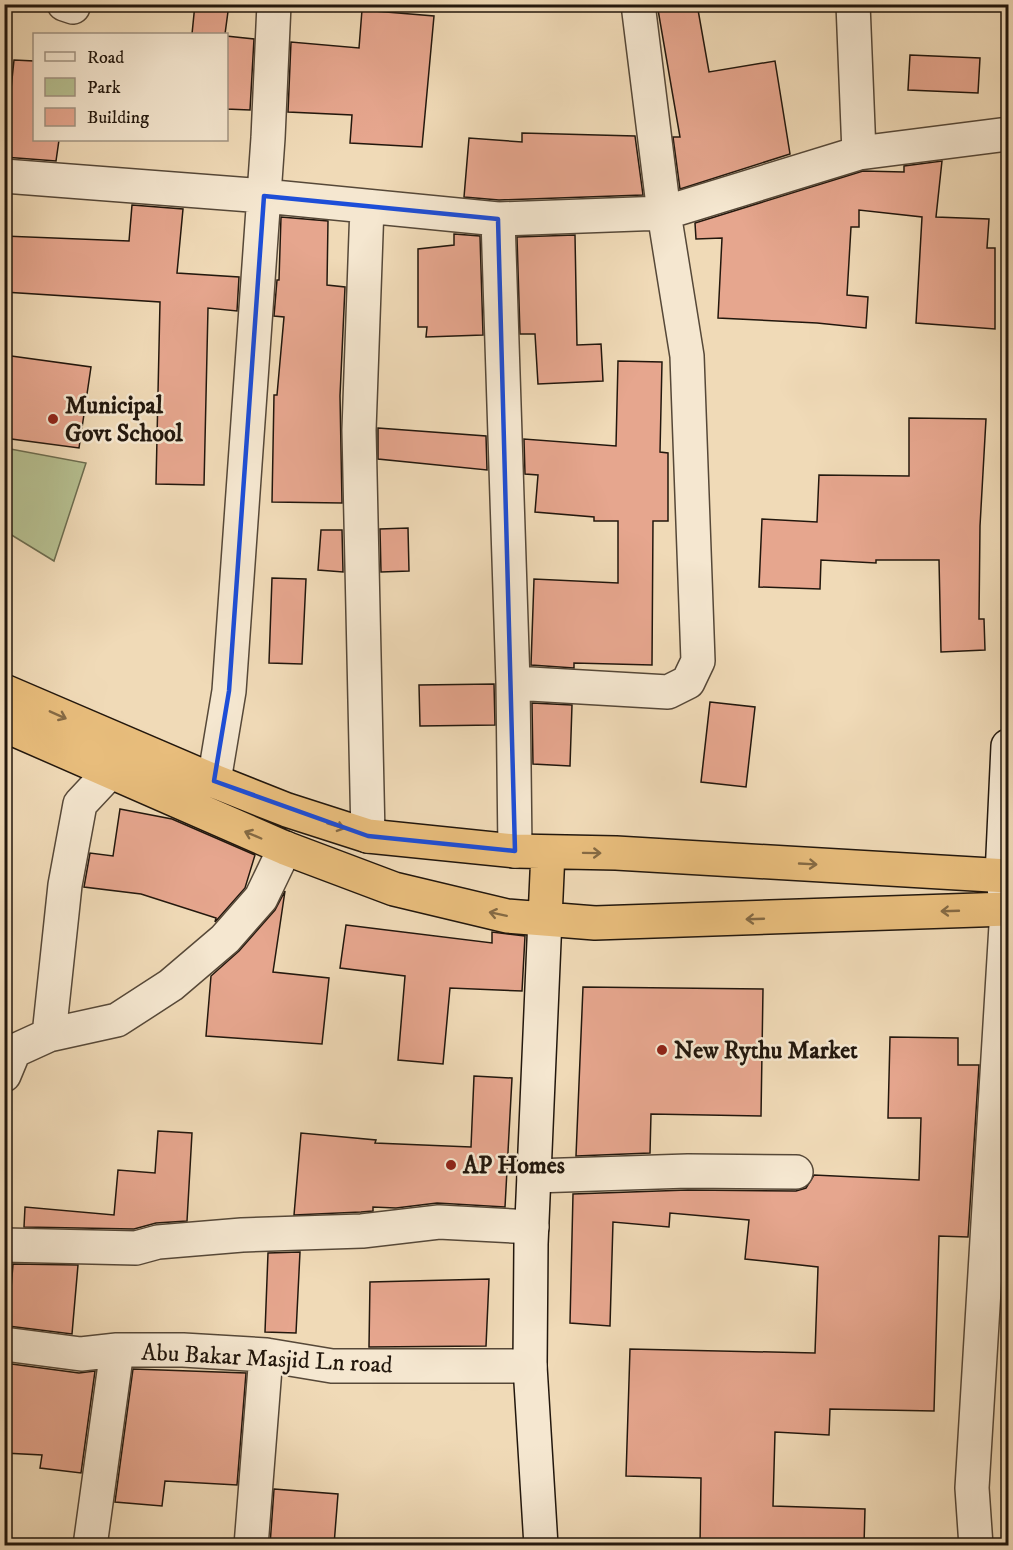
<svg xmlns="http://www.w3.org/2000/svg" width="1013" height="1550" font-family="'IM FELL DW Pica',serif">
<style>
.green{fill:#b6c091;stroke:#6c6c4f;stroke-width:1.5}
.building{fill:#e6a68e;stroke:#22170d;stroke-width:1.5}
.lines{fill:none;stroke-linecap:round;stroke-linejoin:round}
.street-casing{stroke:#564838;stroke-width:36}
.secondary-casing{stroke:#22170d;stroke-width:36}
.highway-casing{stroke:#22170d;stroke-width:36}
.street{stroke:#f5e7d0;stroke-width:33}
.secondary{stroke:#f5e7d0;stroke-width:33}
.highway{stroke:#e8bd7c;stroke-width:33}
.oneway{stroke:#856a44}
.marked{fill:none;stroke:#1d4ed8;stroke-width:4.5;stroke-linejoin:round}
.poi-dot{fill:#8f2418;stroke:#f5e7d0;stroke-width:2}
.labels{text-anchor:middle;stroke-width:5;stroke-linejoin:round;paint-order:stroke}
.poi-label{font-size:24px;font-weight:bold;fill:#22170d;stroke:#f5e7d0;text-anchor:start}
.street-label{font-size:24px;fill:#22170d;stroke:#f5e7d0}
</style>
<rect width="100%" height="100%" fill="#f0dab7"/>
<filter id="stains"><feTurbulence type="fractalNoise" baseFrequency=".00333" numOctaves="4"/><feColorMatrix values="0 0 0 0 .2 0 0 0 0 .09 0 0 0 0 .02 0 0 0 .5 -.17"/></filter>
<radialGradient id="worn" r=".72"><stop offset=".6" stop-color="#630" stop-opacity="0"/><stop offset="1" stop-color="#630" stop-opacity=".3"/></radialGradient>
<!-- green -->
<path class="green" d="M 5,448 L 86,463 L 54,561 L 5,531 Z"/>
<!-- building -->
<path class="building" d="M 195,4 L 229,4 L 225,34 L 192,34 Z
M 657,4 L 697,4 L 709,72 L 775,61 L 790,154 L 680,189 L 673,137 L 680,137 Z
M 362,10 L 434,16 L 422,147 L 350,143 L 352,115 L 288,112 L 291,42 L 359,48 Z
M 226,36 L 254,39 L 250,110 L 226,109 Z
M 910,55 L 980,58 L 978,93 L 908,90 Z
M 14,60 L 34,61 L 34,140 L 59,140 L 56,161 L 4,157 Z
M 522,133 L 635,136 L 643,195 L 499,200 L 464,197 L 469,138 L 522,142 Z
M 942,161 L 936,217 L 989,219 L 987,248 L 995,248 L 995,329 L 916,323 L 922,217 L 859,210 L 859,227 L 851,227 L 847,295 L 868,297 L 866,328 L 817,323 L 718,318 L 722,238 L 696,239 L 695,223 L 863,171 L 904,172 L 904,166 Z
M 132,205 L 183,209 L 177,273 L 239,277 L 237,311 L 208,308 L 204,485 L 156,484 L 160,302 L 4,292 L 4,236 L 129,241 Z
M 281,217 L 328,221 L 327,285 L 345,287 L 340,396 L 342,503 L 272,502 L 274,395 L 277,395 L 284,317 L 274,316 L 277,280 L 279,280 Z
M 454,234 L 480,236 L 483,335 L 426,337 L 427,327 L 418,327 L 418,249 L 454,245 Z
M 575,235 L 577,345 L 601,344 L 603,381 L 538,384 L 535,334 L 520,334 L 517,237 Z
M 4,355 L 91,367 L 79,448 L 4,438 Z
M 618,361 L 662,362 L 660,452 L 668,453 L 668,521 L 653,521 L 652,665 L 574,663 L 574,668 L 531,665 L 534,579 L 618,583 L 618,521 L 594,521 L 594,517 L 535,512 L 538,475 L 525,474 L 524,439 L 616,446 Z
M 909,418 L 986,419 L 980,526 L 979,619 L 984,619 L 985,650 L 941,652 L 939,560 L 876,560 L 876,563 L 821,560 L 820,589 L 759,587 L 762,519 L 817,522 L 819,475 L 909,476 Z
M 378,428 L 486,436 L 487,470 L 378,459 Z
M 408,528 L 409,571 L 381,572 L 380,529 Z
M 321,530 L 342,530 L 343,572 L 318,570 Z
M 272,578 L 306,579 L 302,664 L 269,663 Z
M 494,684 L 495,725 L 420,726 L 419,685 Z
M 710,702 L 755,707 L 746,787 L 701,782 Z
M 532,703 L 572,705 L 570,766 L 533,764 Z
M 120,809 L 172,819 L 255,855 L 245,888 L 215,922 L 216,918 L 141,894 L 84,887 L 90,853 L 113,856 Z
M 285,891 L 273,972 L 329,978 L 322,1044 L 206,1036 L 211,976 L 239,951 L 275,910 Z
M 346,925 L 492,943 L 492,932 L 525,936 L 522,991 L 450,988 L 443,1064 L 398,1060 L 405,976 L 340,968 Z
M 583,987 L 763,989 L 761,1116 L 651,1114 L 650,1153 L 576,1156 Z
M 890,1037 L 958,1038 L 958,1065 L 979,1065 L 968,1237 L 939,1236 L 934,1411 L 830,1409 L 829,1435 L 775,1432 L 773,1506 L 865,1509 L 864,1545 L 700,1545 L 701,1478 L 626,1476 L 630,1349 L 815,1353 L 818,1267 L 745,1259 L 749,1220 L 670,1213 L 669,1227 L 613,1222 L 610,1326 L 570,1323 L 573,1194 L 688,1190 L 796,1191 L 806,1188 L 814,1175 L 919,1180 L 921,1118 L 888,1118 Z
M 474,1076 L 512,1078 L 505,1207 L 437,1203 L 396,1208 L 373,1207 L 373,1211 L 361,1212 L 294,1215 L 301,1133 L 376,1140 L 375,1143 L 471,1147 Z
M 158,1131 L 192,1133 L 187,1221 L 156,1223 L 134,1229 L 24,1227 L 25,1207 L 114,1215 L 118,1170 L 155,1173 Z
M 300,1252 L 296,1333 L 265,1332 L 268,1253 Z
M 13,1264 L 78,1265 L 72,1334 L 8,1326 Z
M 489,1279 L 486,1346 L 369,1347 L 370,1282 Z
M 4,1363 L 79,1373 L 95,1371 L 81,1473 L 40,1468 L 42,1455 L 4,1453 Z
M 133,1369 L 246,1373 L 237,1485 L 165,1481 L 162,1506 L 115,1502 Z
M 274,1489 L 338,1494 L 334,1545 L 270,1545 Z"/>
<g class="lines">
<defs>
<path id="street" d="M 64,4 L 73,7
M 853,4 L 859,153 L 1008,134
M 4,176 L 264,196 L 498,219 L 664,213 L 859,153
M 367,206 L 359,430 L 368,836
M 498,219 L 513,683
M 214,781 L 229,691 L 268,138 L 274,4
M 515,851 L 513,683 L 668,692 L 688,682 L 698,661 L 687,356 L 664,213 L 638,4
M 49,1035 L 65,885 L 80,804 L 110,772
M 4,1075 L 14,1051 L 49,1035 L 117,1020 L 171,985 L 225,939 L 261,898 L 285,848
M 534,1176 L 688,1171 L 796,1172
M 4,1245 L 136,1248 L 158,1242 L 242,1235 L 362,1231 L 439,1222 L 532,1227
M 4,1344 L 81,1354 L 117,1350 L 183,1350 L 266,1355 L 332,1366 L 530,1366
M 90,1546 L 117,1350
M 251,1546 L 266,1355
M 976,1546 L 972,1488 L 1007,909 L 1003,880"/>
<path id="secondary" d="M 1002,876 L 1008,746
M 541,1546 L 530,1366 L 531,1244 L 545,918"/>
<path id="highway" d="M 4,691 L 214,781 L 287,810 L 368,836 L 515,851 L 616,853 L 1008,876
M 4,725 L 285,848 L 394,889 L 507,916 L 595,923 L 1008,909
M 545,918 L 548,852"/>
</defs>
<!-- street casing -->
<use href="#street" class="street-casing"/>
<!-- secondary casing -->
<use href="#secondary" class="secondary-casing"/>
<!-- highway casing -->
<use href="#highway" class="highway-casing"/>
<!-- street -->
<use href="#street" class="street"/>
<!-- secondary -->
<use href="#secondary" class="secondary"/>
<!-- highway -->
<use href="#highway" class="highway"/>
</g>
<!-- one-way arrows -->
<defs><path id="oneway-shaft" d="M-6 0H5M1.5-3L5.5 0L1.5 3" fill="none" stroke-width="1.6" stroke-linecap="round" stroke-linejoin="round" transform="scale(1.5)"/></defs>
<g class="oneway">
<use href="#oneway-shaft" transform="translate(58 715) rotate(24)"/>
<use href="#oneway-shaft" transform="translate(336 826) rotate(17)"/>
<use href="#oneway-shaft" transform="translate(253 835) rotate(-157)"/>
<use href="#oneway-shaft" transform="translate(592 853) rotate(1)"/>
<use href="#oneway-shaft" transform="translate(808 864) rotate(3)"/>
<use href="#oneway-shaft" transform="translate(950 911) rotate(178)"/>
<use href="#oneway-shaft" transform="translate(498 914) rotate(-168)"/>
<use href="#oneway-shaft" transform="translate(755 919) rotate(178)"/>
</g>
<!-- marked area -->
<path class="marked" d="M 264,196 L 498,219 L 515,851 L 368,836 L 214,781 L 229,691 Z"/>
<!-- markers -->
<g class="poi-dot">
<circle cx="53" cy="419" r="6"/>
<circle cx="662" cy="1050" r="6"/>
<circle cx="451" cy="1165" r="6"/>
</g>
<g class="labels">
<!-- poi labels -->
<g class="poi-label">
<text x="65" y="413">Municipal<tspan x="65" dy="28">Govt School</tspan></text>
<text x="674" y="1058">New Rythu Market</text>
<text x="463" y="1173">AP Homes</text>
</g>
<!-- street labels -->
<g class="street-label">
<text transform="translate(267 1358) rotate(3)" y="8">Abu Bakar Masjid Ln road</text>
</g>
</g>
<!-- margin -->
<rect width="1013" height="1550" fill="none" stroke="#f0dab7" stroke-width="24"/>
<rect x="6" y="6" width="1001" height="1538" fill="none" stroke="#22170d" stroke-width="3"/>
<rect x="12" y="12" width="989" height="1526" fill="none" stroke="#22170d" stroke-width="1.5"/>
<!-- legend -->
<rect x="33" y="33" width="195" height="108" fill="#f5e7d0" stroke="#a19482" stroke-width="1.5"/>
<rect x="45" y="52" width="30" height="9" fill="#f5e7d0" stroke="#a19482" stroke-width="1.5"/>
<text x="87" y="63" font-size="18" fill="#22170d">Road</text>
<rect x="45" y="78" width="30" height="18" fill="#b6c091" stroke="#a19482" stroke-width="1.5"/>
<text x="87" y="93" font-size="18" fill="#22170d">Park</text>
<rect x="45" y="108" width="30" height="18" fill="#e6a68e" stroke="#a19482" stroke-width="1.5"/>
<text x="87" y="123" font-size="18" fill="#22170d">Building</text>
<rect width="100%" height="100%" filter="url(#stains)"/>
<rect width="100%" height="100%" fill="url(#worn)"/>
</svg>
